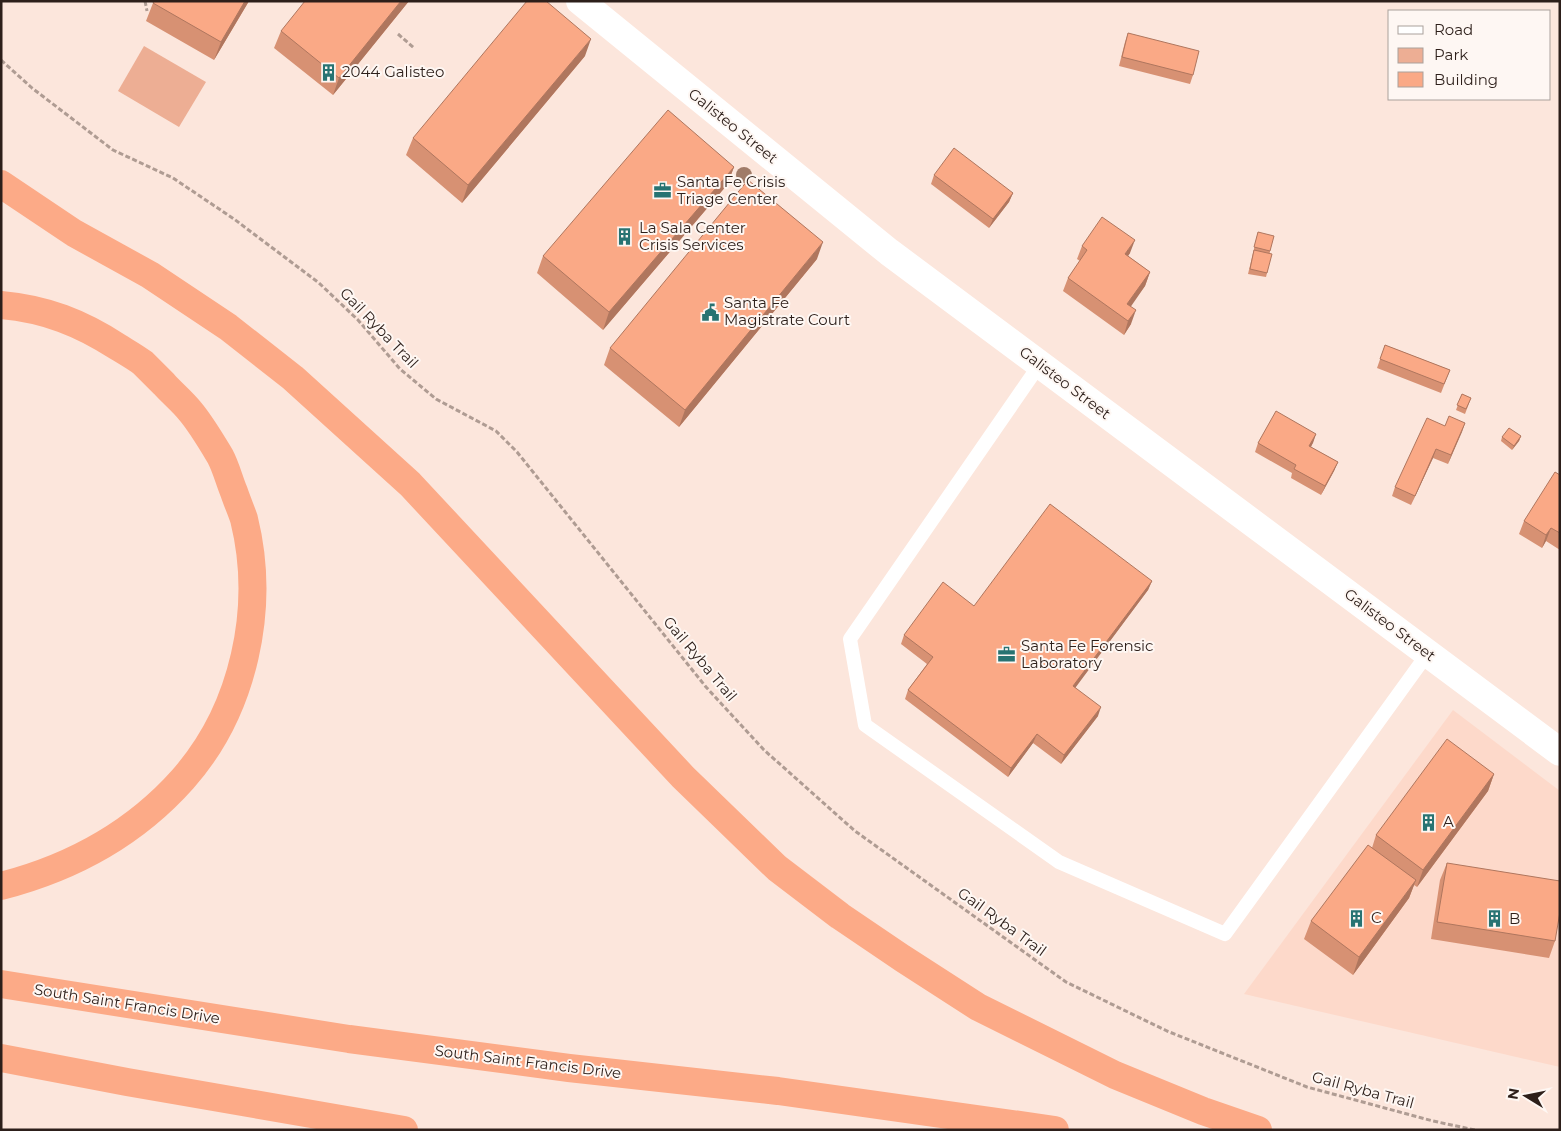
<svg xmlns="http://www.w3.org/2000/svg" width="1561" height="1131" font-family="Montserrat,sans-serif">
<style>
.built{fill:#fdd9ca}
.green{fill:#edae94}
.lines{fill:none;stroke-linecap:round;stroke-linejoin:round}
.path{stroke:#af9c93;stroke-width:3;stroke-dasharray:5 2.5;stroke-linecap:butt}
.service{stroke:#fff;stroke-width:14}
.tertiary{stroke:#fff;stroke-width:28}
.trunk{stroke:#fcaa87;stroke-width:28}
.tree{fill:#a07b68}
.wall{fill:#d79173}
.shaded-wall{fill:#af765e}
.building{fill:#faa986;stroke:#af765e}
.labels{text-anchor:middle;stroke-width:4;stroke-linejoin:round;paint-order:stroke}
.poi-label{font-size:15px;fill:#2d1f1a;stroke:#fef7f3;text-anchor:start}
.street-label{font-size:15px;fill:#2d1f1a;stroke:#fef7f3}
</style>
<rect width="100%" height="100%" fill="#fce6dc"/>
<!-- built -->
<path class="built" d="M 1453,710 L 1560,791 L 1560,1067 L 1244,994 Z"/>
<!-- green -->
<path class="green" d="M 144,46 L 206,82 L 179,127 L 118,91 Z"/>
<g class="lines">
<!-- path -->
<path class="path" d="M 145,1 L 147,11
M 398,34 L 414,48
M 1,60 L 32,88 L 113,150 L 173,178 L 234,219 L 319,283 L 358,320 L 400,369 L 436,399 L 496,431 L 517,452 L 706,687 L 764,750 L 855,831 L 1066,982 L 1167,1031 L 1307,1087 L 1433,1121 L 1475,1130"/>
<!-- service -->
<path class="service" d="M 1040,364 L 850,639 L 865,725 L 1059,862 L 1225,934 L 1428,653"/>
<!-- tertiary -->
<path class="tertiary" d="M 580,1 L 889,252 L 1560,752"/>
<!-- trunk -->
<path class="trunk" d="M 1,184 L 74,233 L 150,275 L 228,327 L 293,378 L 410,484 L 683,777 L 777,868 L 840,916 L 902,958 L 978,1007 L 1115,1075 L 1203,1111 L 1258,1130
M 1,305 C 46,309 81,323 118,347 C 126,352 135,357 143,363 C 150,370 157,377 164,384 C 172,393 182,401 190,411 C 201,424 211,441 220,456 C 226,467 229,480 234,492 C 237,501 241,510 244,519 C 266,608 244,710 183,779 C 135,833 71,868 1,886
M 1,984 L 349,1039 L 569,1068 L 778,1091 L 1055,1130
M 1,1058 L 127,1082 L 404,1130"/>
</g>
<!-- trees -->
<circle class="tree" cx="744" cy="175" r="8"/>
<!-- wall -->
<path class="wall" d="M 249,1 L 214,60 L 146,21 L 153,3 Z
M 409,1 L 333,95 L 274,48 L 281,31 Z
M 1128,33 L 1193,75 L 1190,84 L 1119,66 L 1125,42 Z
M 585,56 L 462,203 L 406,155 L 413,138 Z
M 734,167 L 727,185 L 603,330 L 537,273 L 543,256 Z
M 934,175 L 1013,193 L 1009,202 L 989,228 L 931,184 Z
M 1258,232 L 1270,251 L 1267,273 L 1266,277 L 1248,274 Z
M 1082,246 L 1130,253 L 1128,256 L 1150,272 L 1145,286 L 1130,306 L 1131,324 L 1124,335 L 1063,291 L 1068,278 L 1080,261 L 1077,259 Z
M 817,259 L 679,427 L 604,365 L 610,348 Z
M 1385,345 L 1450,370 L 1441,393 L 1377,368 Z
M 1462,394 L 1471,398 L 1465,414 L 1456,410 Z
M 1465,423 L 1448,464 L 1433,458 L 1411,505 L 1392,496 L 1395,487 L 1445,426 Z
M 1316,434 L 1311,447 L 1338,462 L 1334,471 L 1321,495 L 1291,478 L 1292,473 L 1255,452 L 1258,443 Z
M 1521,436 L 1519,441 L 1512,450 L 1501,441 L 1502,437 Z
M 1560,475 L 1560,550 L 1546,541 L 1542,548 L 1519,534 L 1524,521 Z
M 1152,581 L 1148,590 L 1075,687 L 1098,716 L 1061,764 L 1033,743 L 1008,777 L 905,699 L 908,690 L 927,664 L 901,644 L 904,635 L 974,606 Z
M 1494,774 L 1488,791 L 1417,887 L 1414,885 L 1409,898 L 1353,975 L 1304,939 L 1311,921 L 1372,848 L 1376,835 Z
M 1447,863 L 1555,941 L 1549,958 L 1431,939 L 1440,880 Z"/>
<!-- shaded-wall -->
<path class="shaded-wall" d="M 245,1 L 249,1 L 214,60 L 221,42 Z
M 401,1 L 409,1 L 333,95 L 339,78 Z
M 591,39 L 585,56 L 462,203 L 468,185 Z
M 734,167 L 727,185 L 603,330 L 609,312 Z
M 1013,193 L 1009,202 L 989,228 L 993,219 Z
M 1135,240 L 1130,253 L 1120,268 L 1125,254 Z
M 823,242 L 817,259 L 679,427 L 685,410 Z
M 1150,272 L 1145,286 L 1123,318 L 1127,304 Z
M 1136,310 L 1131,324 L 1124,335 L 1128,321 Z
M 1465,423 L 1462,432 L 1448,464 L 1451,455 Z
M 1316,434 L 1313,443 L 1306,455 L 1309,446 Z
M 1521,436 L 1519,441 L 1512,450 L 1514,446 Z
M 1436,449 L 1433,458 L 1411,505 L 1415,496 Z
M 1338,462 L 1334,471 L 1321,495 L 1325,486 Z
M 1551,528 L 1546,541 L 1542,548 L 1546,535 Z
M 1152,581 L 1148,590 L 1070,695 L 1073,686 Z
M 1101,707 L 1098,716 L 1061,764 L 1064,755 Z
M 1037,734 L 1033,743 L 1008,777 L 1011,768 Z
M 1494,774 L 1488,791 L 1417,887 L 1423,870 Z
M 1416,880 L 1409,898 L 1353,975 L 1359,957 Z"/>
<!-- building -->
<path class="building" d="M 154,1 L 245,1 L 221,42 L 153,3 Z
M 305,1 L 401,1 L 339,78 L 281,31 Z
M 527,1 L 546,1 L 591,39 L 468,185 L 413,138 Z
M 1128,33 L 1199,51 L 1193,75 L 1122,57 Z
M 668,110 L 734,167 L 609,312 L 543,256 Z
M 954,148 L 1013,193 L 993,219 L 934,175 Z
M 748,180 L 823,242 L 685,410 L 610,348 Z
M 1102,217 L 1135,240 L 1125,254 L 1150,272 L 1127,304 L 1136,310 L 1128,321 L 1068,278 L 1087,250 L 1082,246 Z
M 1258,232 L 1274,236 L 1270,251 L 1254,247 Z
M 1254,250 L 1272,254 L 1267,273 L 1250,269 Z
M 1385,345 L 1450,370 L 1444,384 L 1380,359 Z
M 1462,394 L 1471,398 L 1466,409 L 1457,405 Z
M 1276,411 L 1316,434 L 1309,446 L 1338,462 L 1325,486 L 1294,469 L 1296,465 L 1258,443 Z
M 1449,416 L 1465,423 L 1451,455 L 1436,449 L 1415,496 L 1395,487 L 1427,418 L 1445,426 Z
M 1509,428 L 1521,436 L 1514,446 L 1502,437 Z
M 1555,472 L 1560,475 L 1560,533 L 1551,528 L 1546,535 L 1524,521 Z
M 1050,504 L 1152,581 L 1073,686 L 1101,707 L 1064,755 L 1037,734 L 1011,768 L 908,690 L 933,657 L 904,635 L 943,582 L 974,606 Z
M 1447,739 L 1494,774 L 1423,870 L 1376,835 Z
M 1368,845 L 1416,880 L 1359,957 L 1311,921 Z
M 1447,863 L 1560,881 L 1560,912 L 1555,941 L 1437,922 Z"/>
<!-- icons -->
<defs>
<symbol id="building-bare" viewBox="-9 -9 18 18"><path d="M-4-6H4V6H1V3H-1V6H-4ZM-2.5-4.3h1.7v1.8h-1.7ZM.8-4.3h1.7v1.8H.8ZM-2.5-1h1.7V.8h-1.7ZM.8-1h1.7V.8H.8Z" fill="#287372" stroke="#fef7f3" stroke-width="2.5" paint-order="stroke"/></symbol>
<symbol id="office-bare" viewBox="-9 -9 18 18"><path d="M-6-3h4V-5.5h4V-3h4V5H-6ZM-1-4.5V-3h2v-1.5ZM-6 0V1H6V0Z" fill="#287372" stroke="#fef7f3" stroke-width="2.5" paint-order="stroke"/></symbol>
<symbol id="civic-bare" viewBox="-9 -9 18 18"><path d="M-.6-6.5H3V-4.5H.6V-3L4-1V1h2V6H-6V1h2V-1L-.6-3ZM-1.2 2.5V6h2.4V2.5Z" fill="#287372" stroke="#fef7f3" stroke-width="2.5" paint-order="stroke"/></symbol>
</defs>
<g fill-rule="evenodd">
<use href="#building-bare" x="316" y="60" width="25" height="25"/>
<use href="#office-bare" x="650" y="178" width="25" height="25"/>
<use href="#building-bare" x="612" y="224" width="25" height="25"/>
<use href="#civic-bare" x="698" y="300" width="25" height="25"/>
<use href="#office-bare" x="994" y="642" width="25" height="25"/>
<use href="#building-bare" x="1416" y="810" width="25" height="25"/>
<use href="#building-bare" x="1344" y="906" width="25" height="25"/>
<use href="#building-bare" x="1482" y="906" width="25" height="25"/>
</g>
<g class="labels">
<!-- poi labels -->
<g class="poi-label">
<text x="342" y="77">2044 Galisteo</text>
<text x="677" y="187">Santa Fe Crisis<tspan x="677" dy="17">Triage Center</tspan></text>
<text x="639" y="233">La Sala Center<tspan x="639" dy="17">Crisis Services</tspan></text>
<text x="724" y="308">Santa Fe<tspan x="724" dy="17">Magistrate Court</tspan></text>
<text x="1021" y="651">Santa Fe Forensic<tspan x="1021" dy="17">Laboratory</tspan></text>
<text x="1443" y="827">A</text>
<text x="1371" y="923">C</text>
<text x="1509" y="924">B</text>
</g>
<!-- street labels -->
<g class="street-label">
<text transform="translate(733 126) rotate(39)" y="5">Galisteo Street</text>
<text transform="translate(379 328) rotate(46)" y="5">Gail Ryba Trail</text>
<text transform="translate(1065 383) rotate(37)" y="5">Galisteo Street</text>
<text transform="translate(1390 625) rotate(37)" y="5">Galisteo Street</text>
<text transform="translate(700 659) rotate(50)" y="5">Gail Ryba Trail</text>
<text transform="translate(1002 922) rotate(36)" y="5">Gail Ryba Trail</text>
<text transform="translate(127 1004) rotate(9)" y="5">South Saint Francis Drive</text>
<text transform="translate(528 1062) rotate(7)" y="5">South Saint Francis Drive</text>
<text transform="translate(1363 1090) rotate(15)" y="5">Gail Ryba Trail</text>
</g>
</g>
<!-- border -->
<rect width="1561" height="1131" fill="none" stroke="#2d1f1a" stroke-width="5"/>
<!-- legend -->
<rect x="1388" y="10" width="162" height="90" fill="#fef7f3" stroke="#aaa19c"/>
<rect x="1398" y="26" width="25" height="8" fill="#ffffff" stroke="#aaa19c"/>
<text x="1434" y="35" font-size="15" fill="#2d1f1a">Road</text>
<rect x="1398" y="48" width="25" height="15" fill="#edae94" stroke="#aaa19c"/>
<text x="1434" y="60" font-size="15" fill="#2d1f1a">Park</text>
<rect x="1398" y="72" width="25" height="15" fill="#faa986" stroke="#aaa19c"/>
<text x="1434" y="85" font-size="15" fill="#2d1f1a">Building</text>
<!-- north arrow -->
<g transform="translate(1526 1096) rotate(280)" stroke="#fef7f3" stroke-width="4" paint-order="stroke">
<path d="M0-4L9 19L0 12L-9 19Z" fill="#2d1f1a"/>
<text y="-8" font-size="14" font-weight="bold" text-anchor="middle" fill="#2d1f1a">N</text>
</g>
</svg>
